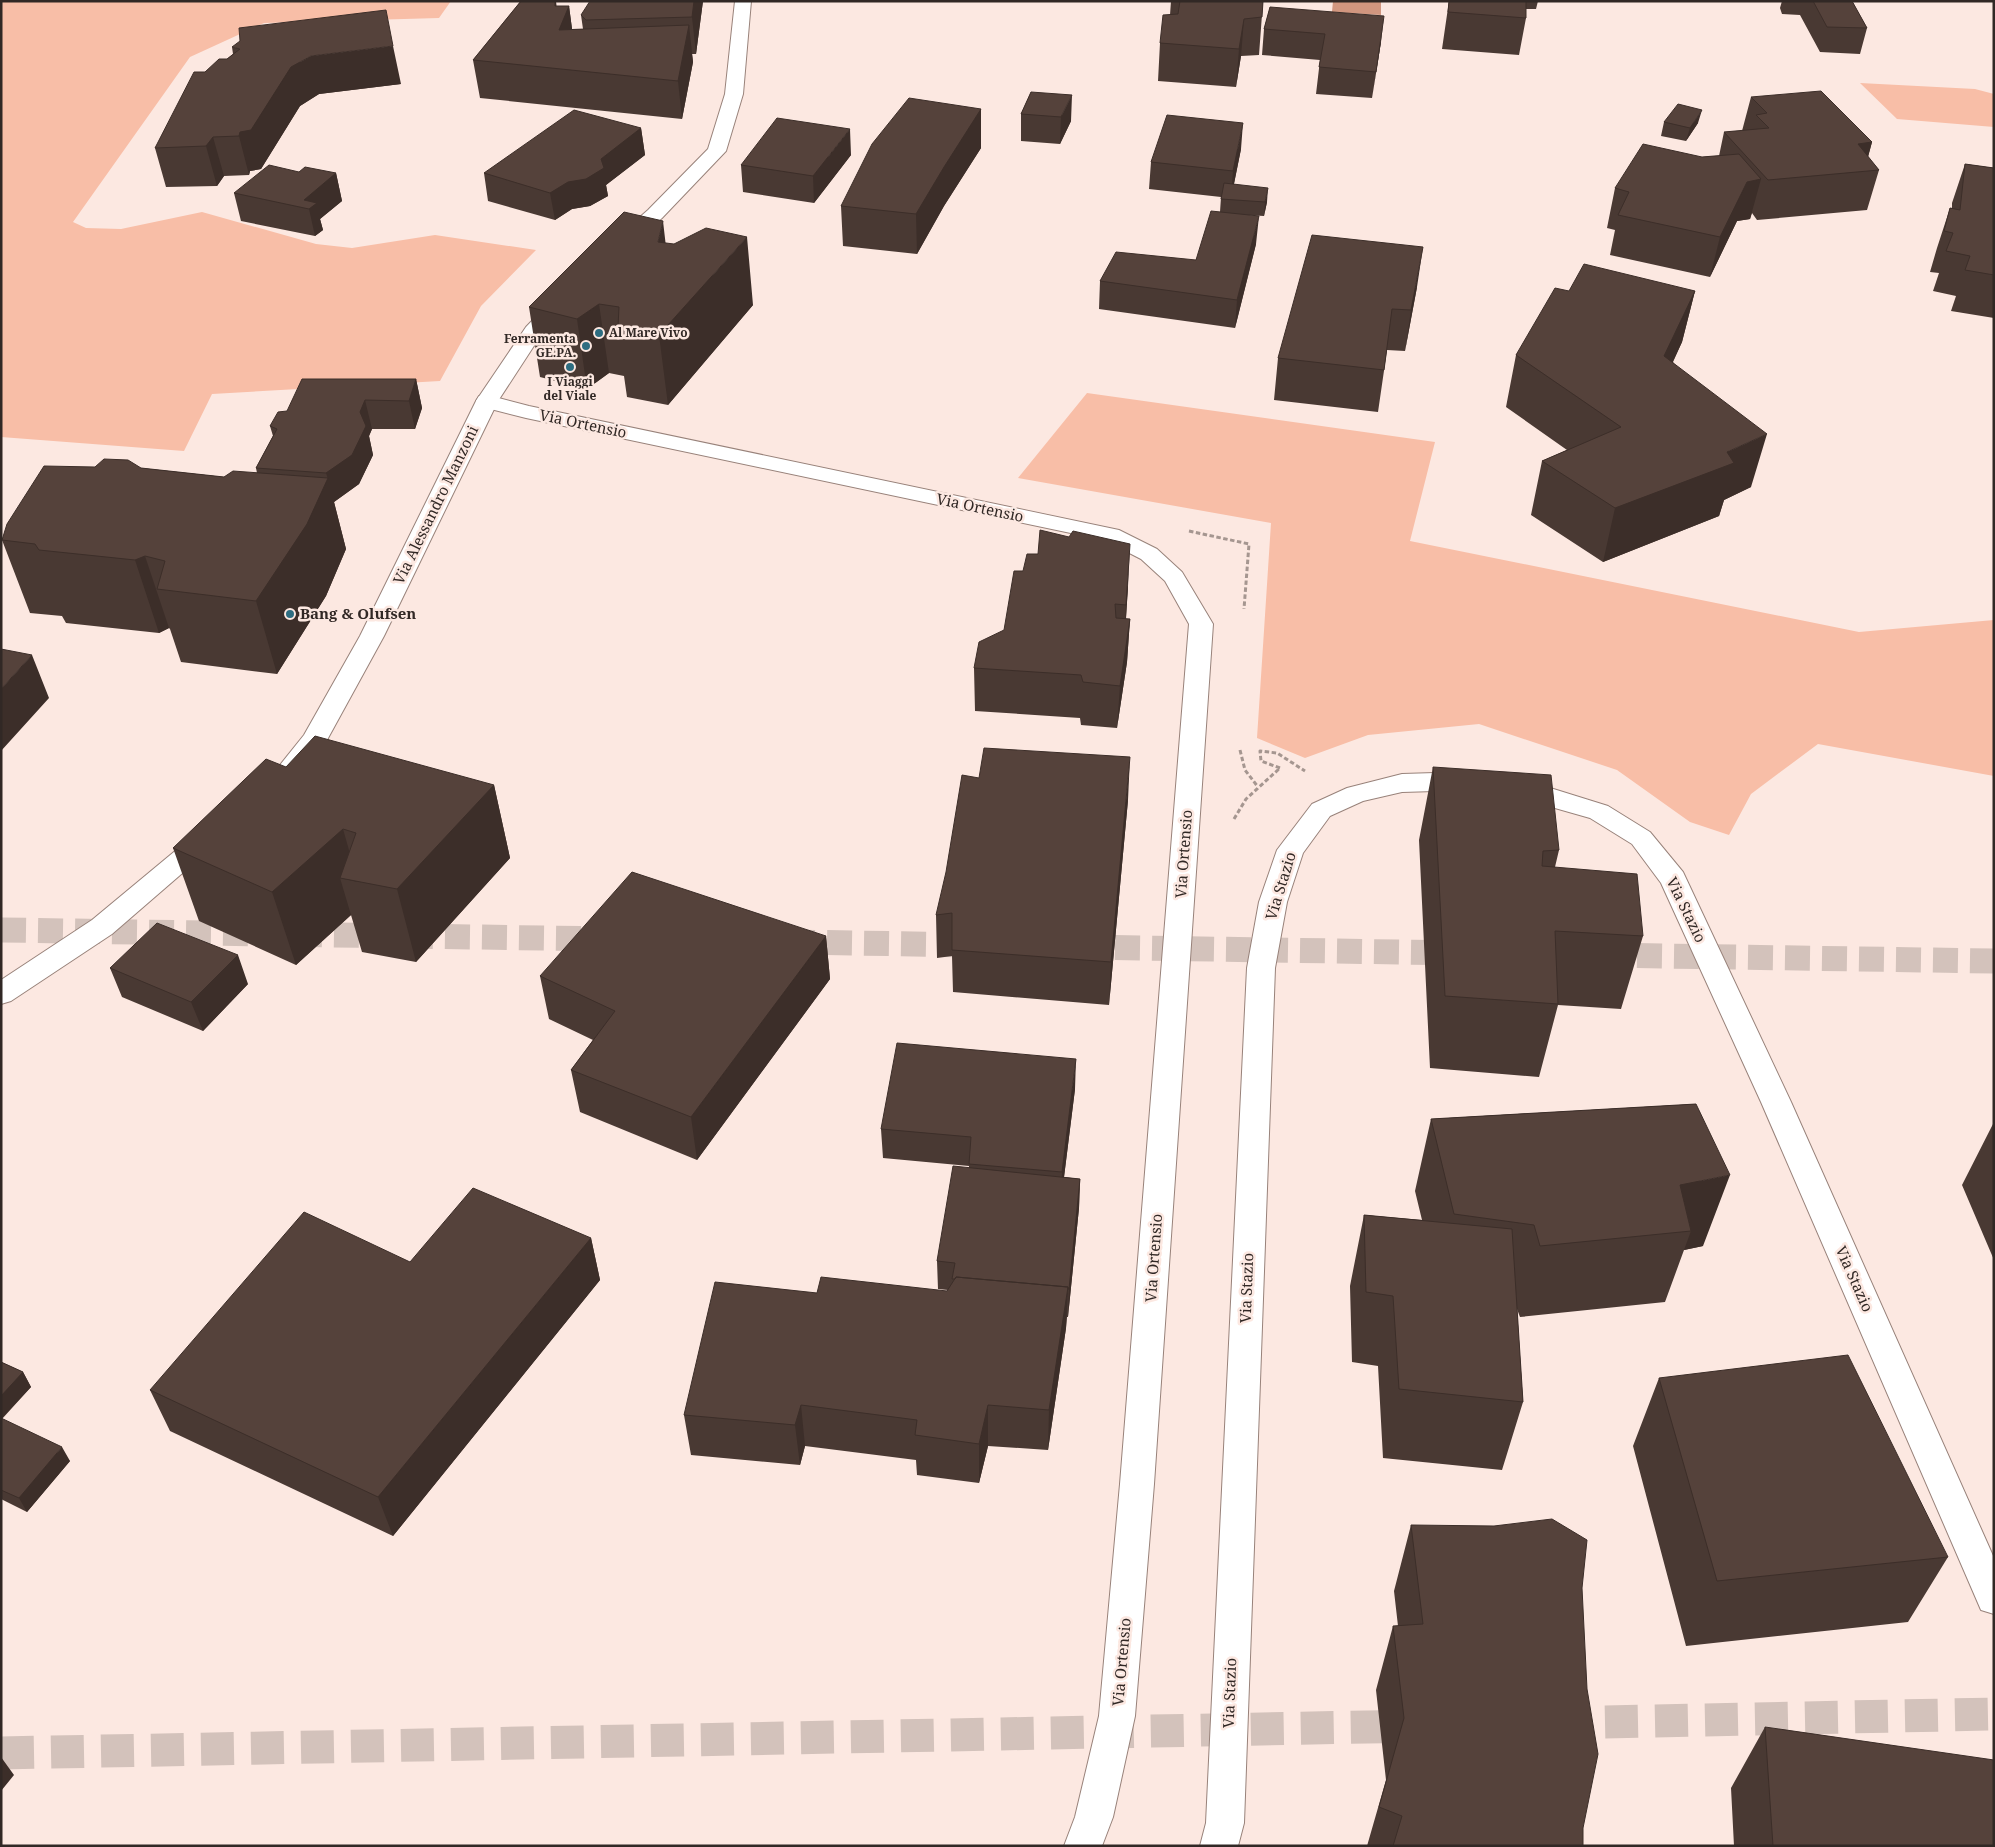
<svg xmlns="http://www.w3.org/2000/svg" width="1995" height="1847" font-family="'Noto Serif',serif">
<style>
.green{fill:#f8bea7}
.water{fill:#d1967f}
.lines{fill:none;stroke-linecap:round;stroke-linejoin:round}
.minor-tunnel{stroke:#d3c2bb;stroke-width:33;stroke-dasharray:33 17;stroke-linecap:butt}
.primary-tunnel{stroke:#d3c2bb;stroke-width:25;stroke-dasharray:25 12;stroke-linecap:butt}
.minor-casing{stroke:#98827a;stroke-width:2}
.tertiary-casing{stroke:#98827a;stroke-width:2}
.path{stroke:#a59690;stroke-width:3;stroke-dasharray:4.5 2.5;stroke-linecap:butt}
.minor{fill:#fff;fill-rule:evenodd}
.tertiary{fill:#fff;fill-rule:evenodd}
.wall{fill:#493933}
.shaded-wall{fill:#3c2e29}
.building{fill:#55423b;stroke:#3c2e29}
.poi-dot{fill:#2d6d81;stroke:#fce8e1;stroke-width:2}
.labels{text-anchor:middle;stroke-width:5;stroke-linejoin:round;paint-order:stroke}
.far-poi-label{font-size:12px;font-weight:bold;fill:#312825;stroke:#fce8e1;text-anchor:start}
.street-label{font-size:15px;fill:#312825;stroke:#fce8e1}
.poi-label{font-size:15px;font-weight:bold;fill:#312825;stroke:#fce8e1;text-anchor:start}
</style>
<rect width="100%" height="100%" fill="#fce8e1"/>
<!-- green -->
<path class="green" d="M 1,1 L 451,1 L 439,18 L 264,23 L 190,57 L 73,222 L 86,228 L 121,229 L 202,212 L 316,244 L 352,248 L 435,235 L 536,250 L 481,306 L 440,381 L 212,394 L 184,451 L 1,437 Z
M 1860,83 L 1975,89 L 1994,94 L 1994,127 L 1897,119 Z
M 1087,393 L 1435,442 L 1410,541 L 1859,632 L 1994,620 L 1994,776 L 1818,744 L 1751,794 L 1729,835 L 1690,822 L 1617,770 L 1479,724 L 1368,735 L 1305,758 L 1257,738 L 1271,523 L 1018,478 Z"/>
<!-- water -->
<path class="water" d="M 1333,1 L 1381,1 L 1381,15 L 1332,12 Z"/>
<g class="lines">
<!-- minor-tunnel -->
<path class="minor-tunnel" d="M 1555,1723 L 1994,1714
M 1,1753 L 1417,1726"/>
<!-- primary-tunnel -->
<path class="primary-tunnel" d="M 1,930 L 610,939
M 790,942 L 975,945
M 1078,947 L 1462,953
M 1600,955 L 1994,961"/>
<defs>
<path id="minor" d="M 487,395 L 529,406 L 1119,530 L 1157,549 L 1182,572 L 1213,624 L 1154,1484 L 1135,1716 L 1113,1817 L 1102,1846 L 1064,1846 L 1075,1817 L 1099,1716 L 1120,1484 L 1189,624 L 1165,581 L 1141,559 L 1104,540 L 526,418 L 479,406 L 476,401 L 479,396 Z
M 1468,772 L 1477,775 L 1481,781 L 1477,787 L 1468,790 L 1402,792 L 1363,801 L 1330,816 L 1303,853 L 1287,902 L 1275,968 L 1244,1823 L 1238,1846 L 1200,1846 L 1206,1823 L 1247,968 L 1259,902 L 1277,850 L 1312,804 L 1347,788 L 1402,774 Z
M 1518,780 L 1547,787 L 1608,806 L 1650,832 L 1683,872 L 1791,1102 L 1994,1558 L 1994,1614 L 1981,1610 L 1761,1102 L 1661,883 L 1632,844 L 1590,818 L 1509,795 L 1505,789 L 1509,783 Z"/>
<path id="tertiary" d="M 735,1 L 751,1 L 743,94 L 726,151 L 662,218 L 629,247 L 622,249 L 615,247 L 612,243 L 615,239 L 648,210 L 708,149 L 725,94 Z
M 559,298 L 566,300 L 569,304 L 541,335 L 498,401 L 384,636 L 327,740 L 302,771 L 293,774 L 284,771 L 280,765 L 304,735 L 360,636 L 476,401 L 526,327 L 552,300 Z
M 207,829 L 216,832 L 220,838 L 216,844 L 112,934 L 11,1001 L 1,1004 L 1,980 L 92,920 L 198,832 Z"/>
</defs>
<!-- minor casing -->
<use href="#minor" class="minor-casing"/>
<!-- tertiary casing -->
<use href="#tertiary" class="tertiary-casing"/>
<!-- path -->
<path class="path" d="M 1189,531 L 1249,544 L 1244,609
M 1240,750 L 1245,770 L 1258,787
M 1280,768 L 1261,761 L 1260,751 L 1277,753 L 1305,771
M 1234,819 L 1246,799 L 1280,768"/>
<!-- minor -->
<use href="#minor" class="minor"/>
<!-- tertiary -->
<use href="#tertiary" class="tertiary"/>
</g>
<!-- wall -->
<path class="wall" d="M 521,1 L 556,1 L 556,6 L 569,6 L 572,29 L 583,29 L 581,15 L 703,1 L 696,54 L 692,54 L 693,62 L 682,119 L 480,98 L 473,60 Z
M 1171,1 L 1263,1 L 1259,55 L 1241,56 L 1236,87 L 1158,81 L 1160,43 L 1170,15 Z
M 1449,1 L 1538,1 L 1536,9 L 1526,9 L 1526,18 L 1519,55 L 1442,49 Z
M 1782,1 L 1852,1 L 1867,28 L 1860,54 L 1820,52 L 1800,15 L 1782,14 L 1780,8 Z
M 1270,7 L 1381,42 L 1372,98 L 1316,94 L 1320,60 L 1262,55 L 1264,29 Z
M 232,47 L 401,84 L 319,94 L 300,106 L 261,169 L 250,171 L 249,175 L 224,176 L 217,186 L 166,187 L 155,148 L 205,72 L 227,59 L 233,54 Z
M 1031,92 L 1071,121 L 1060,144 L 1021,141 L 1021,114 Z
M 1751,97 L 1872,142 L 1868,157 L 1879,170 L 1867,210 L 1757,220 L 1752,213 L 1750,219 L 1737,221 L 1710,277 L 1610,255 L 1615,230 L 1607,228 L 1615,188 L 1702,157 L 1719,156 L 1724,132 L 1742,131 Z
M 981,109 L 981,148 L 944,206 L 917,254 L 843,246 L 841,206 Z
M 1664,122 L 1698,123 L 1686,141 L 1661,136 Z
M 641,128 L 645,155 L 606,185 L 608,196 L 590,206 L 572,209 L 555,220 L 488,201 L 484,173 Z
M 1241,149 L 1234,184 L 1267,202 L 1264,216 L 1246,215 L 1256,244 L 1235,328 L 1099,309 L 1100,281 L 1196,260 L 1220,212 L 1221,197 L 1149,189 L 1151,162 Z
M 851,155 L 814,203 L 743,192 L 741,165 Z
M 1965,164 L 1994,168 L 1994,318 L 1951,311 L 1956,296 L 1933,291 L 1939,273 L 1930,272 L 1937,248 L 1950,208 L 1952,208 L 1952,203 Z
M 299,172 L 336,173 L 342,201 L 320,219 L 323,230 L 315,236 L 241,221 L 234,193 Z
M 666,243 L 753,305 L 668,405 L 627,397 L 624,376 L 609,373 L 587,389 L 540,377 L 529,307 Z
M 1417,287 L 1405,351 L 1387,350 L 1378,412 L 1274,400 L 1278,358 Z
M 1569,291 L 1695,291 L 1682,342 L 1673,362 L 1751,487 L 1724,500 L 1719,516 L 1603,562 L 1531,515 L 1542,461 L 1567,450 L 1506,407 L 1516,355 Z
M 416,379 L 422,408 L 415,429 L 372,429 L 369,436 L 373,455 L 359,484 L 334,502 L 346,549 L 326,596 L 277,674 L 181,662 L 170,629 L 169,628 L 159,633 L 66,623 L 62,616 L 30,613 L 2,540 L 141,468 L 224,477 L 257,473 L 256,468 L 273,436 L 270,426 L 287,411 Z
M 1128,586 L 1126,619 L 1130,619 L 1127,662 L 1117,728 L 1081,725 L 1080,718 L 975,711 L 974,668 Z
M 286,767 L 494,785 L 510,858 L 416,962 L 362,952 L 351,915 L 296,965 L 199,921 L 173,848 Z
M 1433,767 L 1559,850 L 1555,867 L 1643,936 L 1621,1009 L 1558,1005 L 1539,1077 L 1430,1068 L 1419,840 Z
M 1128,800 L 1109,1005 L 953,992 L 952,956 L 937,958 L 936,915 Z
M 826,936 L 830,979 L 697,1160 L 580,1112 L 571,1070 L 593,1040 L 549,1019 L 540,976 Z
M 110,968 L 248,984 L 203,1031 L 122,997 Z
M 1075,1089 L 1064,1177 L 1080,1179 L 1079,1208 L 1068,1317 L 1067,1317 L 1066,1328 L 1048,1450 L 988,1446 L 979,1483 L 917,1475 L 916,1460 L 805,1446 L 800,1465 L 691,1455 L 684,1415 L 817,1293 L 947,1291 L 948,1290 L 938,1289 L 937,1261 L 969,1168 L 969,1166 L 883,1158 L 881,1129 Z
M 1696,1104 L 1703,1246 L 1684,1250 L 1665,1302 L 1520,1317 L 1517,1309 L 1523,1402 L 1502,1470 L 1383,1458 L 1378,1366 L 1352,1362 L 1350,1286 L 1364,1215 L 1422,1220 L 1415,1191 L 1431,1119 Z
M 1994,1122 L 1994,1260 L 1962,1185 Z
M 591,1238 L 600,1280 L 393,1536 L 170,1431 L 150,1390 L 410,1262 Z
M 1,1362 L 23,1372 L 31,1387 L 2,1419 L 70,1461 L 27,1512 L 1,1499 Z
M 1659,1378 L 1948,1557 L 1908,1622 L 1686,1646 L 1633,1446 Z
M 1411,1525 L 1582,1588 L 1583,1828 L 1583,1846 L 1367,1846 L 1386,1780 L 1376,1690 L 1393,1626 L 1398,1626 L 1394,1591 Z
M 1765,1727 L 1994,1846 L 1734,1846 L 1731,1788 Z"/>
<!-- shaded-wall -->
<path class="shaded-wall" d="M 555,1 L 556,1 L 559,29 L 569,6 L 574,44 L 560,44 Z
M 694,1 L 703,1 L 696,54 L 692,17 Z
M 1384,16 L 1381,42 L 1372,98 L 1376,72 Z
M 1244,19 L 1241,56 L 1236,87 L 1239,49 Z
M 689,25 L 693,62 L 682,119 L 678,81 Z
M 393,46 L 401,84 L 319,94 L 300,106 L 261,169 L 250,171 L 249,175 L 239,136 L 240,132 L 291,67 L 311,56 Z
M 1072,95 L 1071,121 L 1060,144 L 1061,117 Z
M 981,109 L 981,148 L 944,206 L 917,254 L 916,214 L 944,167 Z
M 1702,110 L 1698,123 L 1686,141 L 1690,128 Z
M 1243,123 L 1241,149 L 1231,198 L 1233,171 Z
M 641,128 L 645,155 L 606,185 L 608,196 L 590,206 L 572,209 L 555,220 L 550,193 L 601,159 Z
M 850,129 L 851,155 L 814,203 L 813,176 Z
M 213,137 L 224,176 L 217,186 L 206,146 Z
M 1872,142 L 1864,171 L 1858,144 Z
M 336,173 L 342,201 L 320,219 L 323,230 L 315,236 L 309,209 L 304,200 Z
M 1761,179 L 1750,219 L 1737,221 L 1710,277 L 1720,237 L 1747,182 Z
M 1268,188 L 1267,202 L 1264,216 L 1265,202 Z
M 1259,216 L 1256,244 L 1235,328 L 1237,300 Z
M 663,221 L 671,290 L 658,242 Z
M 747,237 L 753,305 L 668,405 L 659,335 Z
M 1423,247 L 1417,287 L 1405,351 L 1411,310 Z
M 1695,291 L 1682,342 L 1651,408 L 1664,356 Z
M 599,304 L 609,373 L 587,389 L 577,319 Z
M 416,379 L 422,408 L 415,429 L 409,401 Z
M 365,400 L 372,429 L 369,436 L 373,455 L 359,484 L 334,502 L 346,549 L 326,596 L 277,674 L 256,601 L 328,479 L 326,473 Z
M 1767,434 L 1751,487 L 1724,500 L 1719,516 L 1603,562 L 1615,508 L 1727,452 Z
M 1130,544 L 1128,586 L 1124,647 L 1126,605 Z
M 145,556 L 169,628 L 159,633 L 135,560 Z
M 1130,619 L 1127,662 L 1117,728 L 1120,686 Z
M 32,655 L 49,698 L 1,751 L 1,689 Z
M 1130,757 L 1128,800 L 1109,1005 L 1111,962 Z
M 494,785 L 510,858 L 416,962 L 397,889 Z
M 343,829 L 358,882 L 340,878 L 351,915 L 296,965 L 272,892 Z
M 826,936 L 830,979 L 697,1160 L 691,1117 Z
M 238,955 L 248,984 L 203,1031 L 191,1002 Z
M 1076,1059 L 1075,1089 L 1061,1201 L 1062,1172 Z
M 1730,1175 L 1703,1246 L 1684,1250 L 1691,1231 L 1680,1185 Z
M 1080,1179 L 1079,1208 L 1068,1317 L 1069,1289 Z
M 591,1238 L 600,1280 L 393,1536 L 378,1497 Z
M 1068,1287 L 1066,1328 L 1048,1450 L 1049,1410 Z
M 23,1372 L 31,1387 L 1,1419 L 1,1396 Z
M 801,1405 L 805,1446 L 800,1465 L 795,1425 Z
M 988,1405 L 988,1446 L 979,1483 L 979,1444 Z
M 62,1447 L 70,1461 L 27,1512 L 19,1498 Z
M 1,1757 L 14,1775 L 1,1791 Z"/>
<!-- building -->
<path class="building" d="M 521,1 L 555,1 L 555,6 L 569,6 L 559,30 L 689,25 L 678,81 L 473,60 Z
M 590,1 L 694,1 L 692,17 L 586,20 L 581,15 Z
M 1180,1 L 1263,1 L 1262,17 L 1244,19 L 1239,49 L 1160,43 L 1163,15 L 1178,14 Z
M 1449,1 L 1526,1 L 1526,18 L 1448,12 Z
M 1813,1 L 1852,1 L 1867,28 L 1827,27 Z
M 1270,7 L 1384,16 L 1376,72 L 1319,67 L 1325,34 L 1264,29 Z
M 386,10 L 393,46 L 311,56 L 291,67 L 251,130 L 240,132 L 239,136 L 213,137 L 206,146 L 155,148 L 194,72 L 205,72 L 219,59 L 227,59 L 240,49 L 232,47 L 240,41 L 239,28 Z
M 1821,91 L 1872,142 L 1858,144 L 1879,170 L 1768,180 L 1724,132 L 1769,128 L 1756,115 L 1767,113 L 1751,97 Z
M 1031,92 L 1072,95 L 1061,117 L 1021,114 Z
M 909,98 L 981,109 L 944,167 L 916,214 L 841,206 L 872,144 Z
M 1678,104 L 1702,110 L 1690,128 L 1664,122 Z
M 574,110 L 641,128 L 601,159 L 604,168 L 586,179 L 568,182 L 550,193 L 484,173 Z
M 1167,115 L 1243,123 L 1233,171 L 1151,162 Z
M 777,118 L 850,129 L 813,176 L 741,165 Z
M 1643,144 L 1702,157 L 1739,154 L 1761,179 L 1747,182 L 1720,237 L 1618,215 L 1629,192 L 1615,188 Z
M 1965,164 L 1994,168 L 1994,275 L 1965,270 L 1970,256 L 1946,251 L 1953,233 L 1944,231 L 1950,208 L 1960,210 Z
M 269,165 L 299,172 L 305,167 L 336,173 L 304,200 L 317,203 L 309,209 L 234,193 Z
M 1224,183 L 1268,188 L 1265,202 L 1221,199 Z
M 1211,211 L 1259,216 L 1237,300 L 1100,281 L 1116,252 L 1196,260 Z
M 624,212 L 663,221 L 658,242 L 674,244 L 706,228 L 747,237 L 659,335 L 618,327 L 619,307 L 599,304 L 577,319 L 529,307 Z
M 1312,235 L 1423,247 L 1411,310 L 1392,309 L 1384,370 L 1278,358 Z
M 1584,264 L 1695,291 L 1664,356 L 1767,434 L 1727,452 L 1734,463 L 1615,508 L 1542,461 L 1621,427 L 1516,355 L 1555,288 L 1569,291 Z
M 302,379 L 416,379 L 409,401 L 365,400 L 360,412 L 366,426 L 352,455 L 326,473 L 256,468 L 277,429 L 270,426 L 278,412 L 287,411 Z
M 104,459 L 128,460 L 141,468 L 224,477 L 233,471 L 328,478 L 307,524 L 256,601 L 157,589 L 165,561 L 145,556 L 135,560 L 39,550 L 35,544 L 2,540 L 7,524 L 44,466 L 95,467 Z
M 1040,530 L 1069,537 L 1073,531 L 1130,544 L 1126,605 L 1115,604 L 1116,618 L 1130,619 L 1120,686 L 1083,682 L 1081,675 L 974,668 L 979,642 L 1004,630 L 1014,571 L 1023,571 L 1027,554 L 1038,554 Z
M 1,649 L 32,655 L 1,689 Z
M 315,736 L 494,785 L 397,889 L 340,878 L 356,833 L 343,829 L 272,892 L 173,848 L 266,759 L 286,767 Z
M 984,748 L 1130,757 L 1111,962 L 952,950 L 952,913 L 936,915 L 946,872 L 962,775 L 979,778 Z
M 1433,767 L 1551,775 L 1559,850 L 1543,851 L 1542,866 L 1637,874 L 1643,936 L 1555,931 L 1558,1004 L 1445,996 Z
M 632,872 L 826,936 L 691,1117 L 571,1070 L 615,1011 L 540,976 Z
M 157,923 L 238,955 L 191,1002 L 110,968 Z
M 897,1043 L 1076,1059 L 1062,1172 L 969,1164 L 971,1137 L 881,1129 Z
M 1696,1104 L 1730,1175 L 1680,1185 L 1691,1231 L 1540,1246 L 1534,1225 L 1454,1214 L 1431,1119 Z
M 953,1166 L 1080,1179 L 1069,1289 L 1068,1289 L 1068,1287 L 956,1277 L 955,1279 L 952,1279 L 955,1263 L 937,1261 Z
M 473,1188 L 591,1238 L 378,1497 L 150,1390 L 304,1212 L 410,1262 Z
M 1364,1215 L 1512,1229 L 1523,1402 L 1399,1389 L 1393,1296 L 1366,1292 Z
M 821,1277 L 947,1291 L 956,1277 L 1068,1287 L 1049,1410 L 988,1405 L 979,1444 L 915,1435 L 917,1420 L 801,1405 L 795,1425 L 684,1415 L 715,1282 L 817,1293 Z
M 1848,1355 L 1948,1557 L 1717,1581 L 1659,1378 Z
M 1,1362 L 23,1372 L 1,1396 Z
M 1,1418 L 62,1447 L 19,1498 L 1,1490 Z
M 1552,1519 L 1587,1540 L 1582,1588 L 1587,1689 L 1598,1754 L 1583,1828 L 1583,1846 L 1393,1846 L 1402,1816 L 1379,1807 L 1404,1718 L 1393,1626 L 1423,1624 L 1411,1525 L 1494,1526 Z
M 1765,1727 L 1994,1760 L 1994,1846 L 1773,1846 Z"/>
<!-- markers -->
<g class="poi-dot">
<circle cx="599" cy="333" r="5"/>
<circle cx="586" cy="346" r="5"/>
<circle cx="570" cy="367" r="5"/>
<circle cx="290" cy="614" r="5"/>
</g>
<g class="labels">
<!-- far-poi labels -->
<g class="far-poi-label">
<text x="609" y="337">Al Mare Vivo</text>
<text x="576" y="343" text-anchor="end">Ferramenta<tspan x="576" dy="14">GE.PA.</tspan></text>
<text x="570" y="386" text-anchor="middle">I Viaggi<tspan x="570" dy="14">del Viale</tspan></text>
</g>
<!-- street labels -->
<g class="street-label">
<text transform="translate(583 424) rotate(12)" y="5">Via Ortensio</text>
<text transform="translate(436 505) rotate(-64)" y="5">Via Alessandro Manzoni</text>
<text transform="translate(980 508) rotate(12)" y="5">Via Ortensio</text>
<text transform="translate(1184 854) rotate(-86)" y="5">Via Ortensio</text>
<text transform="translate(1281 886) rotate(-73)" y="5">Via Stazio</text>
<text transform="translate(1686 910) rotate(64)" y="5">Via Stazio</text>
<text transform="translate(1154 1258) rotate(-86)" y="5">Via Ortensio</text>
<text transform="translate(1854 1279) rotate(66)" y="5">Via Stazio</text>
<text transform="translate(1247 1288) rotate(-88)" y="5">Via Stazio</text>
<text transform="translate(1122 1662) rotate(-85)" y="5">Via Ortensio</text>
<text transform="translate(1230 1693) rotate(-88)" y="5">Via Stazio</text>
</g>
<!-- poi labels -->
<g class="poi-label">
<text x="300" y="619">Bang &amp; Olufsen</text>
</g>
</g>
<!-- border -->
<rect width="1995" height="1847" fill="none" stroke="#312825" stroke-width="5"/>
</svg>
